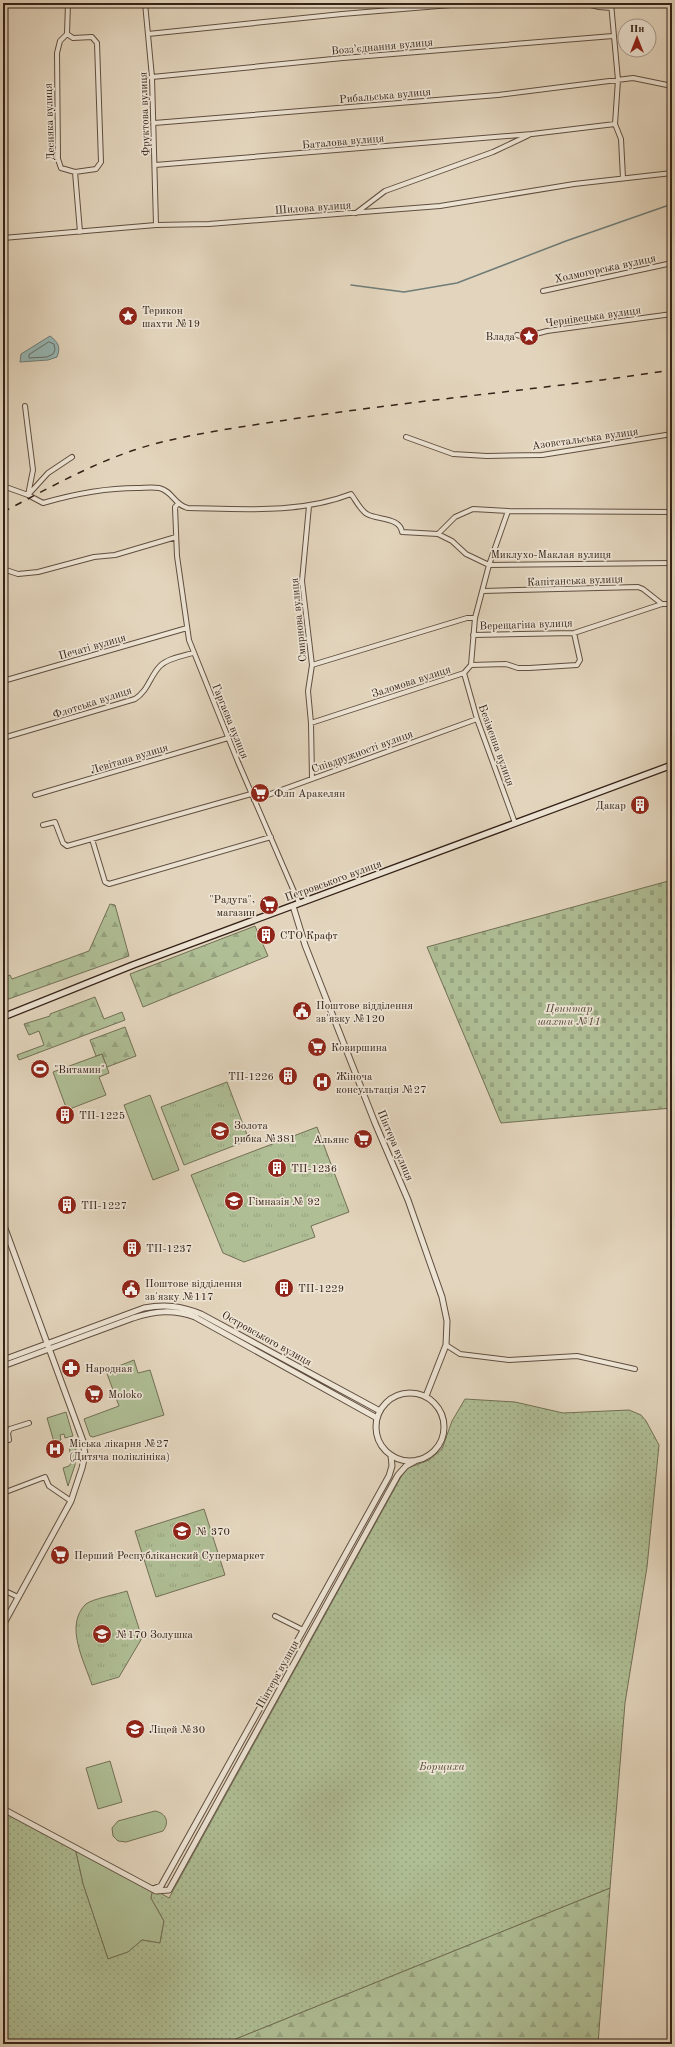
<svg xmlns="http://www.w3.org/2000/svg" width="675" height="2047" font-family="'Old Standard TT',serif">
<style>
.grass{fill:#afbe95;stroke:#727056}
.forest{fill:url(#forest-firs);stroke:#727056}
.cemetery{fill:url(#cemetery-stones);stroke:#727056}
.park{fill:url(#park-tufts);stroke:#727056}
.garden{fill:url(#garden-dots);stroke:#727056}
.water{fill:#96b8b6;stroke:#6f7c77}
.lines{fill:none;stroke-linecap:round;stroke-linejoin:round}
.shore{stroke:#666d67;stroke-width:1}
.stream{stroke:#6f7c77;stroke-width:1.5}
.minor-casing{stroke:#604f41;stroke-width:6}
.tertiary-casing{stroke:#604f41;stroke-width:7}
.secondary-casing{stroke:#352218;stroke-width:8}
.minor{stroke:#ede4d4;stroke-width:4}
.tertiary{stroke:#ede4d4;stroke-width:5}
.secondary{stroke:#ede4d4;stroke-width:5.5}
.rail{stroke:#352218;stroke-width:1.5;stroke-dasharray:7 7;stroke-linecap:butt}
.labels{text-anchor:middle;stroke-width:3.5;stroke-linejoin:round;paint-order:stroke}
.street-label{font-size:11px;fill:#352218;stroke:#ede4d4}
.poi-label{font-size:11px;fill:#352218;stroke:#ede4d4;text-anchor:start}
.park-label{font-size:11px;font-style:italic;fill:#544937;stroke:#ede4d4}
</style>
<defs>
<pattern id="forest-firs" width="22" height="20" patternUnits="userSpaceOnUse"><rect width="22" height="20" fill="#afbe95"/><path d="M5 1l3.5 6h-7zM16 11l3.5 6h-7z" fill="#97a380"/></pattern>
<pattern id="cemetery-stones" width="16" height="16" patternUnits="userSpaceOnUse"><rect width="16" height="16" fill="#afbe95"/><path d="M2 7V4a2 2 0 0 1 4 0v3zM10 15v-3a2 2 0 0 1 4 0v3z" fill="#97a380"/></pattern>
<pattern id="park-tufts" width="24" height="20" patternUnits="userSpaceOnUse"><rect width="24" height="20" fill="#afbe95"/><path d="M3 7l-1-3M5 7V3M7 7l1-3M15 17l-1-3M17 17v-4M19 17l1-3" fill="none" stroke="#97a380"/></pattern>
<pattern id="garden-dots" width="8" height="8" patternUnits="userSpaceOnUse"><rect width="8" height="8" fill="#afbe95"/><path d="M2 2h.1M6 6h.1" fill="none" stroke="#97a380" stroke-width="1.8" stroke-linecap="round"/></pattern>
</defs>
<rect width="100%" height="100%" fill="#e3d5bd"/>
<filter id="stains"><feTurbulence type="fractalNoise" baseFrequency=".005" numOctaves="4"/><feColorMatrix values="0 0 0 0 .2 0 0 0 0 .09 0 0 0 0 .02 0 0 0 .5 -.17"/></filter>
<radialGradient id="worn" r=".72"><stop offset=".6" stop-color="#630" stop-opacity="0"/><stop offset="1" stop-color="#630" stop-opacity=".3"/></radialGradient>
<!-- grass -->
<path class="grass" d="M 102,1054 L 109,1073 L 99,1077 L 106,1095 L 67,1110 L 53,1072 Z
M 150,1095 L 179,1170 L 153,1180 L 124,1105 Z
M 134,1360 L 138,1373 L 150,1370 L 164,1415 L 93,1437 L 90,1436 L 84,1419 L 119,1406 L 106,1371 Z
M 66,1412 L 73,1436 L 65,1438 L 64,1434 L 60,1435 L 61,1440 L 54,1442 L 47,1418 Z
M 76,1445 L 75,1465 L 68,1486 L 63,1468 L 69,1466 L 72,1462 L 69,1447 Z
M 110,1761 L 122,1802 L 98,1809 L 86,1768 Z
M 155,1811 C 166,1813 170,1822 163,1831 L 126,1842 L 118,1841 L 113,1836 L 112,1828 L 118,1821 Z
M 75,1848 L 153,1889 L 151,1898 L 164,1921 L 160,1943 L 142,1940 L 128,1952 L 108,1959 L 83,1884 Z"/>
<!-- forest -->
<path class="forest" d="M 110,904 L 115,905 L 129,956 L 3,1001 L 3,978 L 10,975 L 12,979 L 89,951 Z
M 255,926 L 268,956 L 143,1007 L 130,974 Z
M 95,997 L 104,1019 L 122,1012 L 125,1020 L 19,1060 L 17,1055 L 44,1045 L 39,1031 L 29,1035 L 24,1024 L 50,1016 L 50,1014 Z
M 125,1027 L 136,1056 L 107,1067 L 102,1054 L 96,1056 L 90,1040 Z
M 610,1888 L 598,2044 L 223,2044 L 575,1902 Z"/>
<!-- cemetery -->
<path class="cemetery" d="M 672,880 L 672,1108 L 501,1123 L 427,947 Z"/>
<!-- park -->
<path class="park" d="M 227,1082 L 249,1140 L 184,1165 L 161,1107 Z
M 317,1127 L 349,1212 L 311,1226 L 315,1237 L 244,1262 L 223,1253 L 191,1175 Z
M 204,1509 L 225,1575 L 156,1597 L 135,1531 Z
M 127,1591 L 142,1638 L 119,1677 L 92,1685 C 84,1661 64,1625 86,1604 C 92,1599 118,1594 127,1591 Z"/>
<!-- garden -->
<path class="garden" d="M 465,1399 L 515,1402 L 563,1413 L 629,1410 L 641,1415 L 646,1421 L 659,1445 L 647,1567 L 625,1703 L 610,1888 L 223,2044 L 3,2044 L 3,1809 L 75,1848 L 83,1884 L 108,1959 L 128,1952 L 142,1940 L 160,1943 L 164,1921 L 151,1898 L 153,1889 L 169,1898 L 401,1477 L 408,1468 L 429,1460 L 442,1449 L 452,1421 Z"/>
<!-- water -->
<path class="water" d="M 50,336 C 58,342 61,347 57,357 L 48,360 L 20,362 L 21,354 Z"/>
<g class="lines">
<!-- shore -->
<path class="shore" d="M 49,342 L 54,344 L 55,350 L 53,354 L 47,357 L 29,358 L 29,355 Z"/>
<!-- stream -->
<path class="stream" d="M 351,285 L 404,292 L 457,283 L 566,241 L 672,204"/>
<defs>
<path id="minor" d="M 68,3 L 67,34 L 60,41 L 57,53 L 58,159 L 61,168 L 75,172 L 80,232
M 145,3 L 152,77 L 156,225
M 583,3 L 599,7 L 611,8
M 611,3 L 618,80 L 615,124 L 621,139 L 623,178
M 67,34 L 73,38 L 92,37 L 97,43 L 101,162 L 96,169 L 75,172
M 148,34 L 342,14 L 475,3
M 152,77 L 343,58 L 613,36
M 154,123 L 498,95 L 633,78 L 672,86
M 155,165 L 532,134 L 615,124
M 356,213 L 385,191 L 493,152 L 529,135
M 3,238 L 156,225 L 209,224 L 440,206 L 574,184 L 672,173
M 543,291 L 672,263
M 517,335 L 524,337 L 547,331 L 672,314
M 406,437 L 453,454 L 487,456 L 542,455 L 672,434
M 72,457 L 48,473 L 28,495 L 43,503 C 74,494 104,488 137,488 C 144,488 152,487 159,488 C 173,491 174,505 188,508 C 242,509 300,514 351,494 C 355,499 361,511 367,514 C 377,520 400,517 402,532 L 438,534 L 455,517 L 473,509 L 508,511 L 672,512
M 3,486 L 28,495 L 33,470 L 25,406
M 177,505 L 175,507 L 177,556 L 189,640 L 238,762 L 299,903
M 309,506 L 302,581 L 312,665 L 308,691 L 311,723 L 312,779
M 438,534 L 452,541 L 466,554 L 489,565 L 672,563
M 3,569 L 18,574 L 38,572 L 94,557 L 115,555 L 176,537
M 483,591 L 638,587 L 643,589 L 662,604
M 473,635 L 574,633 L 662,604 L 672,604
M 312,665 L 467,618 L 475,618
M 471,665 L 475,618 L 489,565 L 508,511
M 464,673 L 477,719 L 515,823
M 3,681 L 187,628
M 311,723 L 464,673 L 471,665 L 506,664 L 518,668 L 529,668 L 577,665 L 580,660 L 574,633
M 3,738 L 135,699 C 148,691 150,676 160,666 C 168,658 183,656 193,653
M 35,795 L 228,738
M 254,800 L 477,719
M 43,825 L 55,822 L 63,843 L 67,846 L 251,794
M 92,839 L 105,882 L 109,884 L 271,837
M 446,1345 L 460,1354 L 509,1360 L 577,1356 L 635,1369
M 9,1440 L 8,1433 L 10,1429 L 29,1423
M 3,1493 L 45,1477 L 49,1486 L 71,1501
M 3,1590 L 18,1597
M 275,1616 L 303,1630"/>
<path id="tertiary" d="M 293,906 L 305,945 L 375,1123 L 408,1200 L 442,1297 L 447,1321 L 446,1345 L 426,1396
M 3,1223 L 83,1441 L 85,1455 L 82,1468 L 71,1501 L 3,1625
M 3,1360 L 144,1308 C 165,1304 181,1306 201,1314 L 380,1411
M 3,1366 L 133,1318 C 155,1311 173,1309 195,1317 L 377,1418
M376 1427a34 34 0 1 1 68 0a34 34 0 1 1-68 0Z
M 3,1809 L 156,1891 L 169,1890 L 398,1475 L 406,1466 L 417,1460
M 153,1889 L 161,1886 L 389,1476 L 392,1466 L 391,1455"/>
<path id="secondary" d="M 3,1017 L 133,965 L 672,765"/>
</defs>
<!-- minor casing -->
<use href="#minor" class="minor-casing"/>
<!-- tertiary casing -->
<use href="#tertiary" class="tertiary-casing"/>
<!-- secondary casing -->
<use href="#secondary" class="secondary-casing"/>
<!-- minor -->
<use href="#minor" class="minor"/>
<!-- tertiary -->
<use href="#tertiary" class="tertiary"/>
<!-- secondary -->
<use href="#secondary" class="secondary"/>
<!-- rail -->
<path class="rail" d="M 3,512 C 53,486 103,457 158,443 C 198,433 240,427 280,421 C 411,400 542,390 672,370"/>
</g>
<!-- icons -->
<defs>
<symbol id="sight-disc" viewBox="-11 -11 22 22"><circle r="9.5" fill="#8f2418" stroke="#ede4d4"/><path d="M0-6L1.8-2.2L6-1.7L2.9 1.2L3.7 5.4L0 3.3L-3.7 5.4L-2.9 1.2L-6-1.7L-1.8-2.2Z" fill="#fff"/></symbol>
<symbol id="supermarket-disc" viewBox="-11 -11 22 22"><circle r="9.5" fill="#8f2418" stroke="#ede4d4"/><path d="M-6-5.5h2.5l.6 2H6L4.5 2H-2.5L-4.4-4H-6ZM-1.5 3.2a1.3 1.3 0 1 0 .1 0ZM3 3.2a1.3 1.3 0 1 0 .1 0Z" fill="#fff"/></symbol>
<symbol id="building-disc" viewBox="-11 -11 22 22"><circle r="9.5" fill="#8f2418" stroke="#ede4d4"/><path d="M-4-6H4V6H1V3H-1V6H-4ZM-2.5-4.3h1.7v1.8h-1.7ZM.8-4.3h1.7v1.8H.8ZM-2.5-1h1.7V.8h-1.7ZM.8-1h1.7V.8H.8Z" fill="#fff"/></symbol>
<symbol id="civic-disc" viewBox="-11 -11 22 22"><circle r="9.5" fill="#8f2418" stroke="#ede4d4"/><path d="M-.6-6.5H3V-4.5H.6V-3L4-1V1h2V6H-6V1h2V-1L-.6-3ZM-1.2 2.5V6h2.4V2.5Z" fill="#fff"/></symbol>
<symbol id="stadium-disc" viewBox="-11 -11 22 22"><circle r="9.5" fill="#8f2418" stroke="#ede4d4"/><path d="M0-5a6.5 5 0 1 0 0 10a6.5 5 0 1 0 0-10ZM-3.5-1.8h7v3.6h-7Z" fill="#fff"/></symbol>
<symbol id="hospital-disc" viewBox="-11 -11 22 22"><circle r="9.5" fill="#8f2418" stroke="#ede4d4"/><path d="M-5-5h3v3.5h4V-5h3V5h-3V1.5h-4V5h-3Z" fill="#fff"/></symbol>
<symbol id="school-disc" viewBox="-11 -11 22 22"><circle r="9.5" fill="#8f2418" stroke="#ede4d4"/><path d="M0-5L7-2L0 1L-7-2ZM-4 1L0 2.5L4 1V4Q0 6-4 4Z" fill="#fff"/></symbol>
<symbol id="pharmacy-disc" viewBox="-11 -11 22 22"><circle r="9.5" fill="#8f2418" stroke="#ede4d4"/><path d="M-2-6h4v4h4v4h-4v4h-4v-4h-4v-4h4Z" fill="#fff"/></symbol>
</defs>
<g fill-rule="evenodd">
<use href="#sight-disc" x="117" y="305" width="22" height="22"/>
<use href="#sight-disc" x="518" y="325" width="22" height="22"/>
<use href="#supermarket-disc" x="249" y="782" width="22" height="22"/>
<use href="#building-disc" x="629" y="794" width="22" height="22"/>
<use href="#supermarket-disc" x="258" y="894" width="22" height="22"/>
<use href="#building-disc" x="255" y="924" width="22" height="22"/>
<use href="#civic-disc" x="291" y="1000" width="22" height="22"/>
<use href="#supermarket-disc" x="306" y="1036" width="22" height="22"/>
<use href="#stadium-disc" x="29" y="1058" width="22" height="22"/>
<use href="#building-disc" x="277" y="1065" width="22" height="22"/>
<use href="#hospital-disc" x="311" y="1071" width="22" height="22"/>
<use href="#building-disc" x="54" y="1104" width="22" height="22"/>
<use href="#school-disc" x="209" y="1120" width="22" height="22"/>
<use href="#supermarket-disc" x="352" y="1128" width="22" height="22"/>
<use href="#building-disc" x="266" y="1157" width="22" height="22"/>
<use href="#school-disc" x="223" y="1190" width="22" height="22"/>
<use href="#building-disc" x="56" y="1194" width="22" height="22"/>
<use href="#building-disc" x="121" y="1237" width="22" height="22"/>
<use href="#building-disc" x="273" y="1277" width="22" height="22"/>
<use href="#civic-disc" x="120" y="1278" width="22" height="22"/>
<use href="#pharmacy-disc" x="60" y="1357" width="22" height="22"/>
<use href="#supermarket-disc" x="83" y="1383" width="22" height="22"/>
<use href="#hospital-disc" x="44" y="1438" width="22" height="22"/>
<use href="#school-disc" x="171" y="1520" width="22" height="22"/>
<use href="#supermarket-disc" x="49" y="1544" width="22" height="22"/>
<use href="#school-disc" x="91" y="1623" width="22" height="22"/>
<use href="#school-disc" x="124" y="1718" width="22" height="22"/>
</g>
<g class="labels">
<!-- street labels -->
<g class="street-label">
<text transform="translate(382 46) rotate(-5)" y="4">Возз’єднання вулиця</text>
<text transform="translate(385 95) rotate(-5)" y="4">Рибальська вулиця</text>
<text transform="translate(144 114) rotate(-92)" y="4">Фруктова вулиця</text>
<text transform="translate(49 122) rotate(-92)" y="4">Десняка вулиця</text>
<text transform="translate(343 141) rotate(-5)" y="4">Баталова вулиця</text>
<text transform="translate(313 207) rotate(-4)" y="4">Шилова вулиця</text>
<text transform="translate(605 268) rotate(-12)" y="4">Холмогорська вулиця</text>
<text transform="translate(593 316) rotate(-8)" y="4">Чернівецька вулиця</text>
<text transform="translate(585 438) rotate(-8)" y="4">Азовстальська вулиця</text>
<text x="551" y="558">Миклухо-Маклая вулиця</text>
<text transform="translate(575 580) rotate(-2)" y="4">Капітанська вулиця</text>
<text transform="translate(298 620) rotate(-96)" y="4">Смирнова вулиця</text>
<text transform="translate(526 624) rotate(-2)" y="4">Верещагіна вулиця</text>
<text transform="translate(92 646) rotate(-16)" y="4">Печаті вулиця</text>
<text transform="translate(411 681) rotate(-18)" y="4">Заломова вулиця</text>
<text transform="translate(92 702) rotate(-18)" y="4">Флотська вулиця</text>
<text transform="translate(231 721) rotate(68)" y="4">Гаргаєва вулиця</text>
<text transform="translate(497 745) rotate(70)" y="4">Безіменна вулиця</text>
<text transform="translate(362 751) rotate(-20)" y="4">Співдружності вулиця</text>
<text transform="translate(129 758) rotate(-17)" y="4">Левітана вулиця</text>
<text transform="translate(333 880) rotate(-20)" y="4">Петровського вулиця</text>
<text transform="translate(396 1145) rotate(67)" y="4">Пінтера вулиця</text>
<text transform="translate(267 1338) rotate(29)" y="4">Островського вулиця</text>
<text transform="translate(277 1674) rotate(-61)" y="4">Пінтера вулиця</text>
</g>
<!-- poi labels -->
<g class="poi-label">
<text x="142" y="314">Терикон<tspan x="142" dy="13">шахти №19</tspan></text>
<text x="515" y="340" text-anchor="end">Влада</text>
<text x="274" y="797">Флп Аракелян</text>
<text x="626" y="809" text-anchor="end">Дакар</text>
<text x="255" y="903" text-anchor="end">"Радуга",<tspan x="255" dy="13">магазин</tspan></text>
<text x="280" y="939">СТО Крафт</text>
<text x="316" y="1009">Поштове відділення<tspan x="316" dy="13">зв'язку №120</tspan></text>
<text x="331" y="1051">Ковиршина</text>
<text x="54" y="1073">"Витамин"</text>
<text x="274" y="1080" text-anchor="end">ТП-1226</text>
<text x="336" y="1080">Жіноча<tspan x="336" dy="13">консультація №27</tspan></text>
<text x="79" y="1119">ТП-1225</text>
<text x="234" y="1129">Золота<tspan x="234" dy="13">рибка №381</tspan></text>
<text x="349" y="1143" text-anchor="end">Альянс</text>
<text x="291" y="1172">ТП-1236</text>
<text x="248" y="1205">Гімназія № 92</text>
<text x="81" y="1209">ТП-1227</text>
<text x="146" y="1252">ТП-1237</text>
<text x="145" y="1287">Поштове відділення<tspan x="145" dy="13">зв'язку №117</tspan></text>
<text x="298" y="1292">ТП-1229</text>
<text x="85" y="1372">Народная</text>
<text x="108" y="1398">Moloko</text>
<text x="69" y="1447">Міська лікарня №27<tspan x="69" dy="13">(Дитяча поліклініка)</tspan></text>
<text x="196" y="1535">№ 370</text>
<text x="74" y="1559">Перший Республiканский Супермаркет</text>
<text x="116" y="1638">№170 Золушка</text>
<text x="149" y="1733">Ліцей №30</text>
</g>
<!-- park labels -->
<g class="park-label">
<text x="569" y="1012">Цвинтар<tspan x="569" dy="13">шахти №11</tspan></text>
<text x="442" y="1770">Борщиха</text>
</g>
</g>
<!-- margin -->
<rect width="675" height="2047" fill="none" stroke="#e3d5bd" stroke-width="16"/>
<rect x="4" y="4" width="667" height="2039" fill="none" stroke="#352218" stroke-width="2"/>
<rect x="8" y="8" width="659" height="2031" fill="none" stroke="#352218"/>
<!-- north arrow -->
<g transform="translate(637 38)"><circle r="19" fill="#ede4d4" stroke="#a39689"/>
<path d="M0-3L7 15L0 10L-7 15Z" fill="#8f2418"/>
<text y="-6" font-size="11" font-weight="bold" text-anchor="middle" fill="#352218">Пн</text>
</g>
<rect width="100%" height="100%" filter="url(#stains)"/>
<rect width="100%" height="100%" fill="url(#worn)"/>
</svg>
